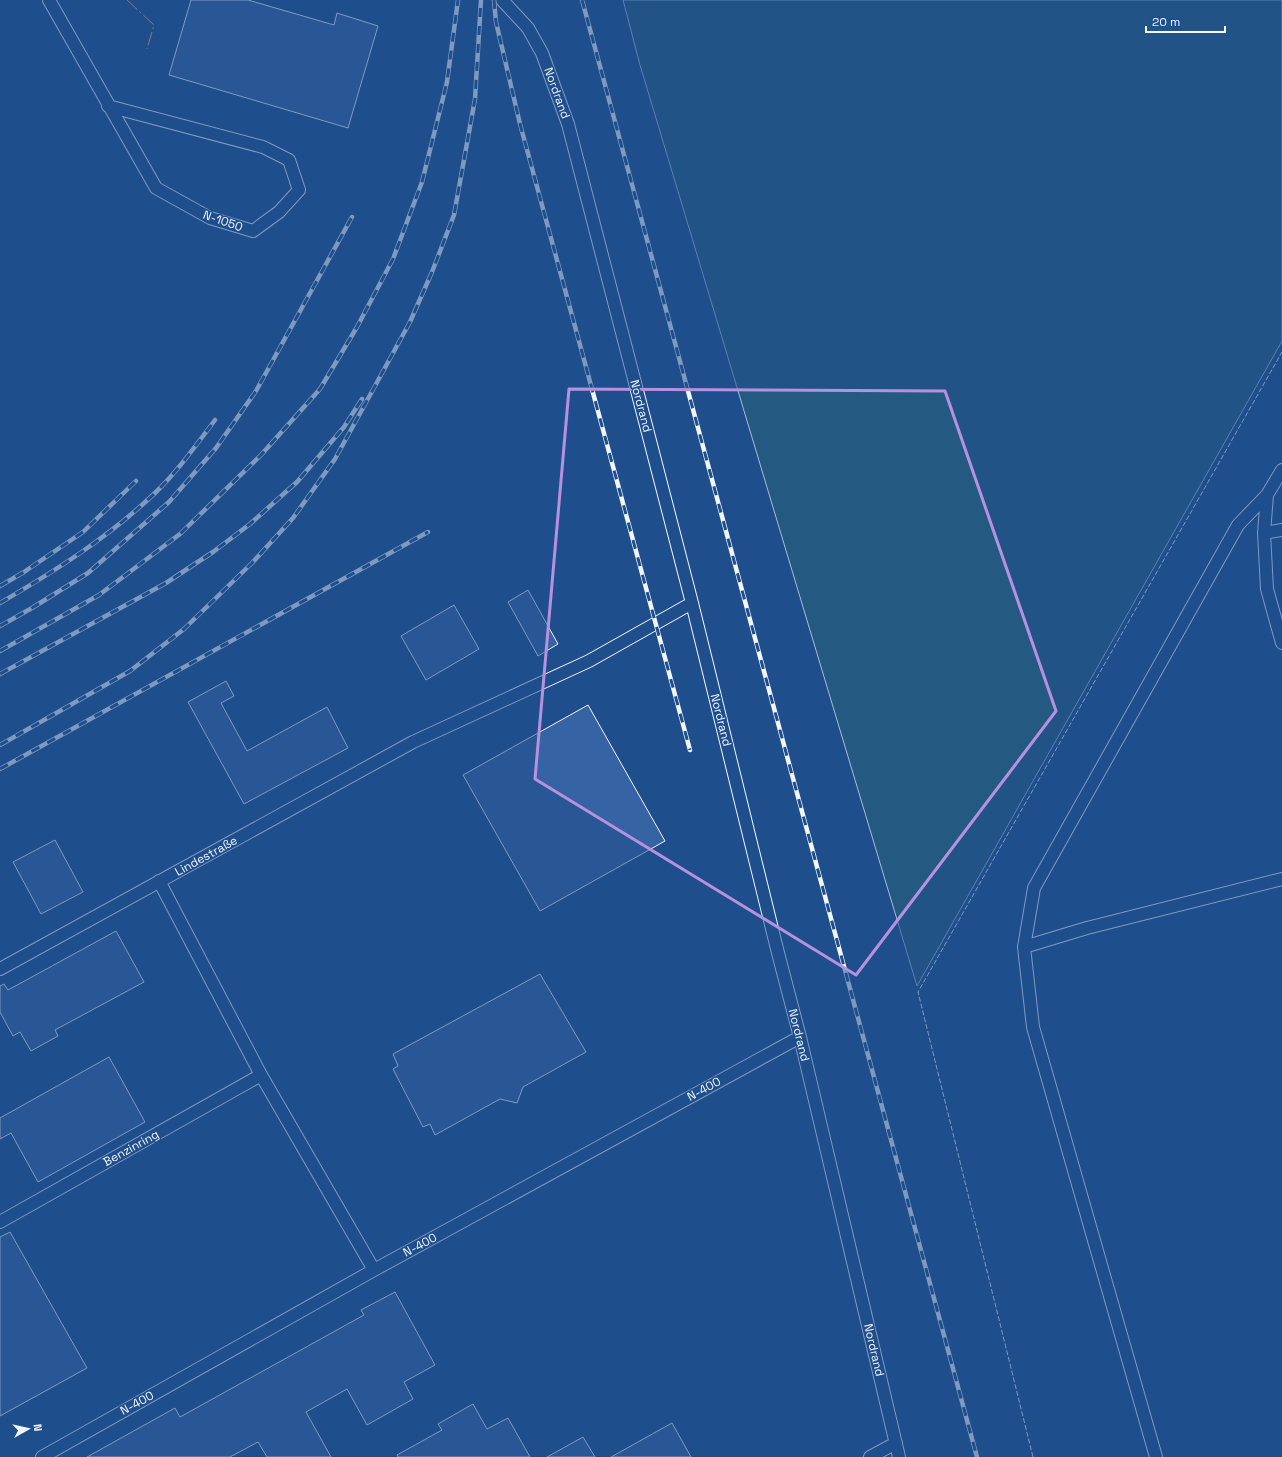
<svg xmlns="http://www.w3.org/2000/svg" width="1282" height="1457" font-family="'Space Grotesk',sans-serif">
<style>
.green{fill:#245a82;stroke:#a8bbd7}
.building{fill:#3563a3;stroke:#f2f6ff}
.lines{fill:none;stroke-linecap:round;stroke-linejoin:round}
.service-casing{stroke:#f2f6ff;stroke-width:14}
.service{stroke:#1f4e8c;stroke-width:12}
.rail-casing{stroke:#f2f6ff;stroke-width:4.5}
.rail{stroke:#1f4e8c;stroke-width:3;stroke-dasharray:9;stroke-linecap:butt}
.fence{stroke:#f2f6ff;stroke-width:1;stroke-dasharray:5 2;stroke-linecap:butt}
.power{stroke:#ffb74d;stroke-width:1;stroke-dasharray:14 3 2 3;stroke-linecap:butt}
.marked{fill:none;stroke:#b691df;stroke-width:3;stroke-linejoin:round}
.labels{text-anchor:middle;stroke-width:3;stroke-linejoin:round;paint-order:stroke}
.street-label{font-size:12px;fill:#f2f6ff;stroke:#1f4e8c}
</style>
<rect width="100%" height="100%" fill="#1f4e8c"/>
<!-- green -->
<path class="green" d="M 623,0 L 1282,0 L 1282,341 L 917,986 L 640,65 Z"/>
<!-- building -->
<path class="building" d="M 191,0 L 248,0 L 334,25 L 337,13 L 378,26 L 348,128 L 169,75 Z
M 528,590 L 558,644 L 538,656 L 508,602 Z
M 454,605 L 479,649 L 426,680 L 401,636 Z
M 226,681 L 234,696 L 221,703 L 247,751 L 327,707 L 348,748 L 244,804 L 188,702 Z
M 588,705 L 665,841 L 540,911 L 463,775 Z
M 55,840 L 83,892 L 41,914 L 13,862 Z
M 116,931 L 144,982 L 55,1030 L 58,1036 L 31,1051 L 20,1032 L 13,1036 L 0,1012 L 0,986 L 4,984 L 8,990 Z
M 540,974 L 586,1052 L 523,1087 L 517,1103 L 500,1099 L 435,1135 L 430,1124 L 423,1127 L 393,1069 L 398,1066 L 393,1054 Z
M 109,1057 L 145,1122 L 38,1182 L 11,1133 L 0,1139 L 0,1118 Z
M 10,1232 L 87,1368 L 0,1416 L 0,1237 Z
M 395,1292 L 435,1365 L 404,1382 L 413,1399 L 367,1425 L 347,1389 L 306,1412 L 331,1457 L 267,1457 L 258,1442 L 230,1457 L 87,1457 L 175,1408 L 180,1417 L 364,1315 L 361,1310 Z
M 473,1404 L 487,1429 L 508,1418 L 530,1457 L 398,1457 L 397,1455 L 442,1430 L 438,1424 Z
M 672,1423 L 691,1457 L 611,1457 Z
M 583,1437 L 595,1457 L 547,1457 Z"/>
<g class="lines">
<defs>
<path id="service" d="M 49,0 L 156,188 L 210,218 L 253,231 L 279,212 L 299,190 L 289,160 L 263,147 L 108,106
M 502,0 L 528,28 L 542,53 L 568,124 L 692,603 L 778,953 L 800,1037 L 899,1457
M 1282,470 L 1267,495 L 1264,533 L 1267,589 L 1282,643
M 1264,533 L 1282,530
M 159,881 L 261,1075 L 374,1270
M 1024,947 L 1087,928 L 1282,879
M 0,969 L 413,742 L 589,661 L 692,603
M 0,1222 L 261,1075
M 42,1457 L 374,1270 L 800,1037
M 870,1457 L 896,1443
M 1156,1457 L 1033,1027 L 1024,947 L 1034,888 L 1238,525 L 1267,495"/>
</defs>
<!-- service casing -->
<use href="#service" class="service-casing"/>
<!-- service -->
<use href="#service" class="service"/>
<defs>
<path id="rail" d="M 494,0 L 496,22 L 520,124 L 690,750
M 582,0 L 977,1457
M 0,586 L 24,572 L 83,532 L 136,481
M 0,603 C 55,571 109,537 155,493 C 177,472 197,444 215,420
M 0,626 L 32,608 L 88,573 L 169,502 L 216,448 L 256,391 L 352,217
M 0,651 L 99,595 L 180,534 L 261,455 L 320,389 L 357,327 L 393,259 L 422,182 L 447,82 L 458,0
M 0,674 L 166,583 L 213,552 L 250,524 L 297,482 L 344,427 L 362,399
M 0,745 L 130,671 L 184,629 L 252,563 L 293,518 L 335,459 L 410,322 L 432,272 L 454,215 L 475,99 L 481,0
M 0,769 L 428,532"/>
</defs>
<!-- rail casing -->
<use href="#rail" class="rail-casing"/>
<!-- rail -->
<use href="#rail" class="rail"/>
<!-- fence -->
<path class="fence" d="M 1033,1457 L 918,992 L 1282,352"/>
<!-- power -->
<path class="power" d="M 127,0 L 154,25 L 147,49"/>
</g>
<!-- marked area -->
<path d="M0 0H1282V1457H0ZM 569,389 L 945,391 L 1056,711 L 856,975 L 535,779 Z" fill="#1f4e8c" fill-opacity=".55" fill-rule="evenodd"/>
<path class="marked" d="M 569,389 L 945,391 L 1056,711 L 856,975 L 535,779 Z"/>
<g class="labels">
<!-- street labels -->
<g class="street-label">
<text transform="translate(557 93) rotate(70)" y="4">Nordrand</text>
<text transform="translate(223 221) rotate(19)" y="4">N-1050</text>
<text transform="translate(641 406) rotate(75)" y="4">Nordrand</text>
<text transform="translate(721 720) rotate(76)" y="4">Nordrand</text>
<text transform="translate(206 856) rotate(-29)" y="4">Lindestraße</text>
<text transform="translate(799 1035) rotate(76)" y="4">Nordrand</text>
<text transform="translate(704 1089) rotate(-29)" y="4">N-400</text>
<text transform="translate(131 1148) rotate(-29)" y="4">Benzinring</text>
<text transform="translate(420 1245) rotate(-28)" y="4">N-400</text>
<text transform="translate(874 1350) rotate(77)" y="4">Nordrand</text>
<text transform="translate(137 1403) rotate(-29)" y="4">N-400</text>
</g>
</g>
<!-- north arrow -->
<g transform="translate(28 1429) rotate(82)" stroke="#1f4e8c" stroke-width="3" paint-order="stroke">
<path d="M0-3L7 15L0 10L-7 15Z" fill="#f2f6ff"/>
<text y="-6" font-size="11" font-weight="bold" text-anchor="middle" fill="#f2f6ff">N</text>
</g>
<!-- scale -->
<path d="M1146 26v6h79v-6" fill="none" stroke="#f2f6ff" stroke-width="2"/>
<text x="1152" y="26" font-size="12" fill="#f2f6ff" stroke="#1f4e8c" stroke-width="3" paint-order="stroke">20 m</text>
</svg>
